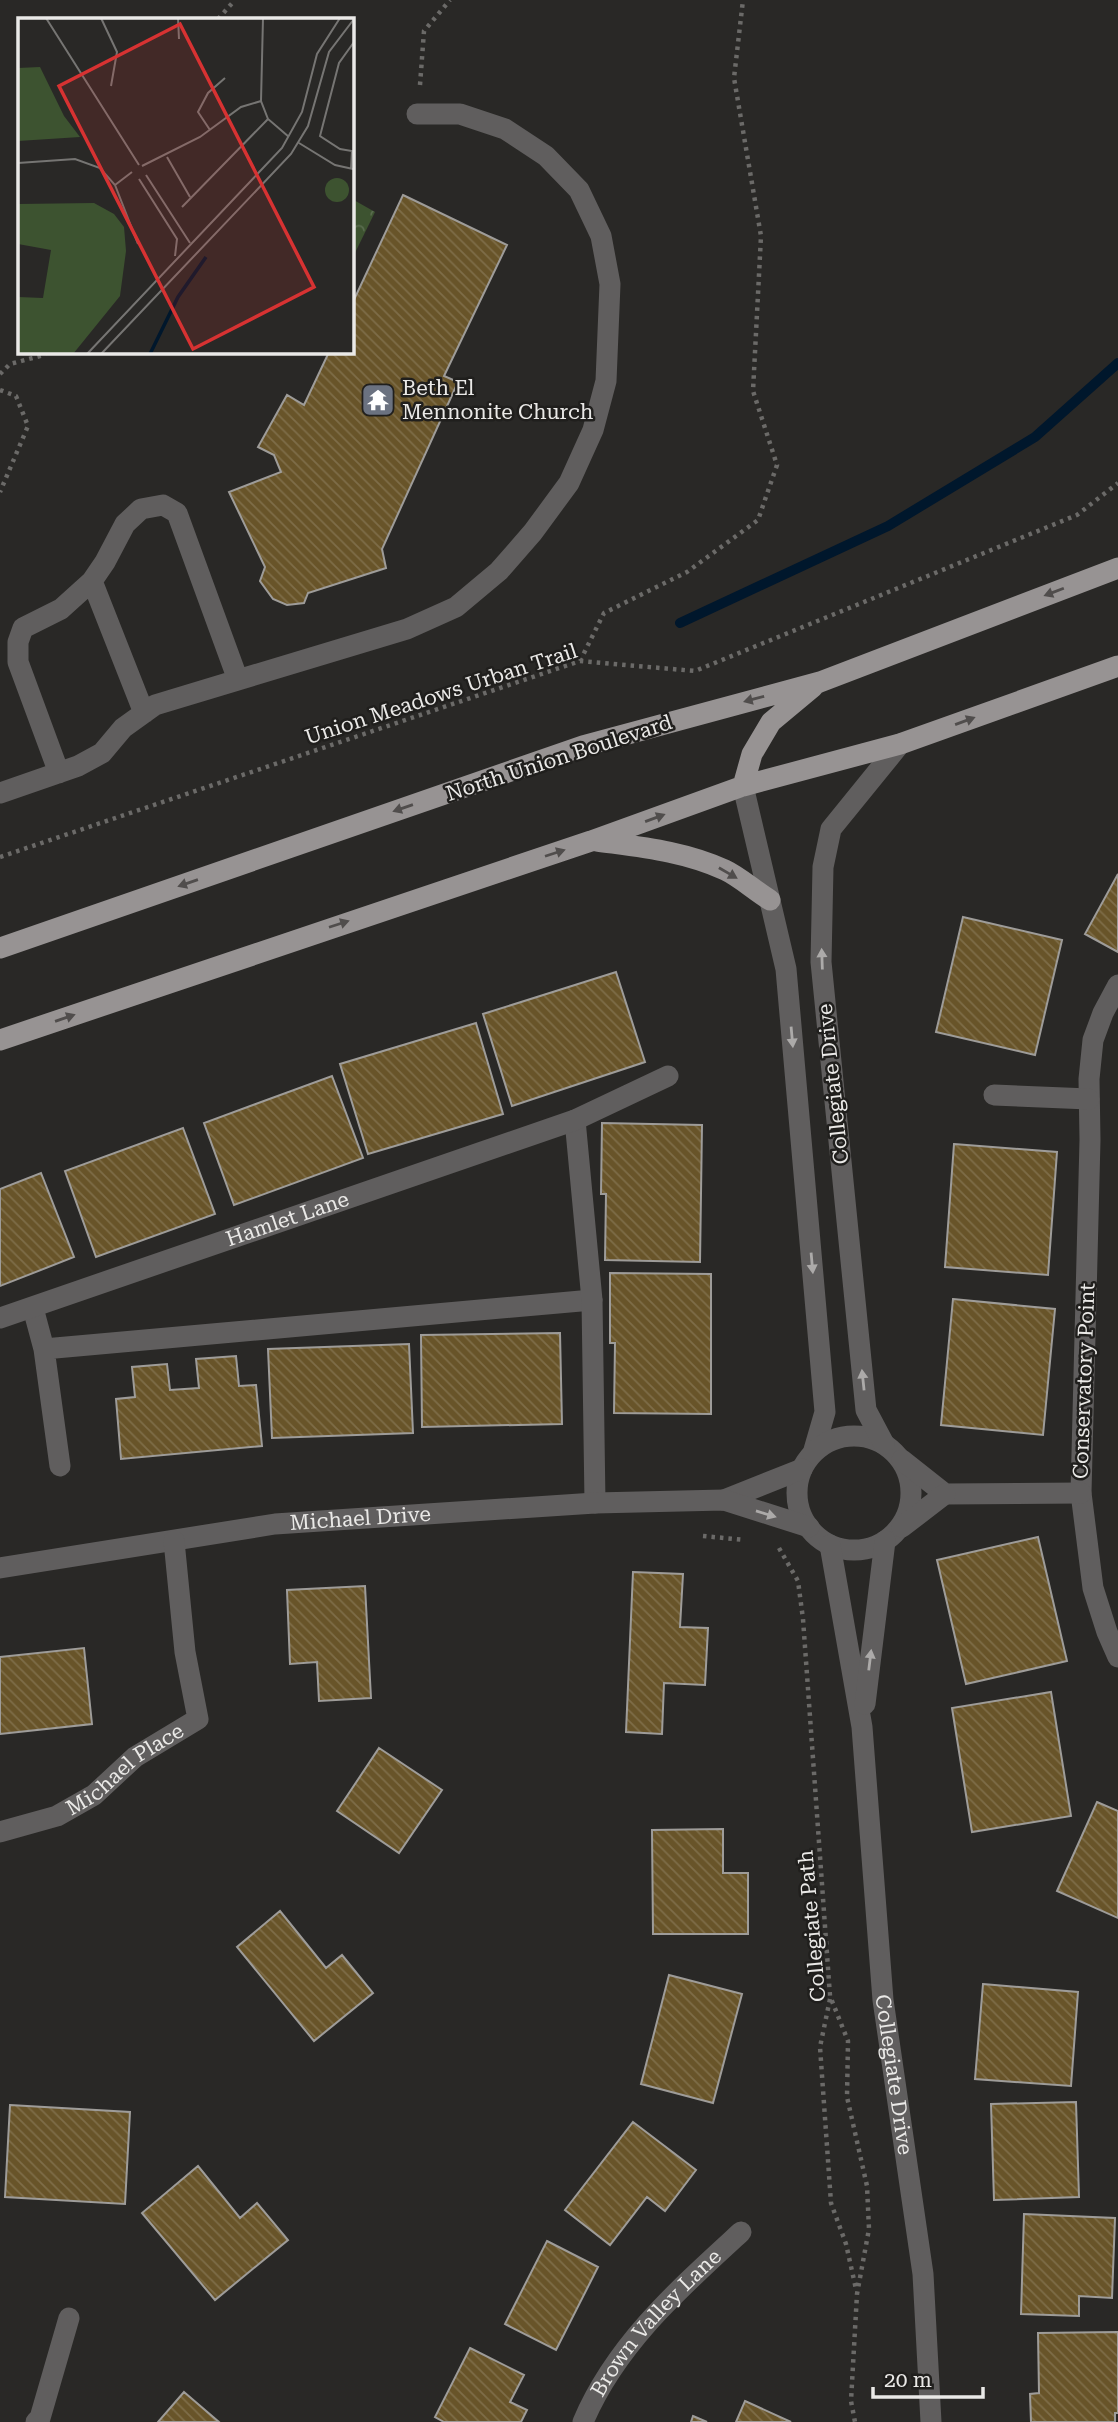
<svg xmlns="http://www.w3.org/2000/svg" width="1118" height="2422" font-family="'Roboto Serif',serif">
<style>
.park{fill:url(#park-crowns)}
.lines{fill:none;stroke-linecap:round;stroke-linejoin:round}
.stream{stroke:#00172c;stroke-width:10}
.building{fill:url(#building-back-hatch);stroke:#9e9c99;stroke-width:2}
.path{stroke:#6b6a68;stroke-width:4.5;stroke-dasharray:3.5 5;stroke-linecap:butt}
.lane{stroke:#605e5e;stroke-width:21}
.street{stroke:#605e5e;stroke-width:21}
.primary{stroke:#979393;stroke-width:21}
.oneway{fill:#504d4c}
.oneway2{fill:#acaaa9}
.labels{text-anchor:middle;stroke-width:5;stroke-linejoin:round;paint-order:stroke}
.poi-label{font-size:21px;fill:#eae9e7;stroke:#201f1d;text-anchor:start}
.street-label{font-size:21px;fill:#eae9e7;stroke:#201f1d}
.inset-river{fill:none;stroke:#00172c;stroke-width:3.5}
.inset-road{fill:none;stroke:#767573;stroke-width:2}
.view{fill:#d73232;fill-opacity:0.15;stroke:#d73232;stroke-width:3.5}
.inset-edge{fill:none;stroke:#eae9e7;stroke-width:3.5}
</style>
<defs>
<pattern id="park-crowns" width="20" height="18" patternUnits="userSpaceOnUse" patternTransform="scale(1.75)"><rect width="20" height="18" fill="#3d5330"/><path d="M2 6a3 3 0 1 1 6 0M12 15a3 3 0 1 1 6 0" fill="none" stroke="#596c4e"/></pattern>
<pattern id="building-back-hatch" width="6" height="6" patternUnits="userSpaceOnUse" patternTransform="scale(1.75)"><rect width="6" height="6" fill="#685429"/><path d="M-1 5l2 2M0 0l6 6M5-1l2 2" fill="none" stroke="#7e6d48"/></pattern>
</defs>
<rect width="100%" height="100%" fill="#292826"/>
<!-- park -->
<path class="park" d="M 352,199 L 375,212 L 352,259 Z"/>
<g class="lines">
<!-- stream -->
<path class="stream" d="M 680,623 L 888,526 L 1035,437 L 1118,363"/>
</g>
<!-- building -->
<path class="building" d="M 403,195 L 507,245 L 444,376 L 458,382 L 382,549 L 386,568 L 308,593 L 304,603 L 287,605 L 273,599 L 260,581 L 265,567 L 229,492 L 281,472 L 274,455 L 258,447 L 287,395 L 304,405 L 329,352 L 352,352 L 352,304 Z
M 1118,874 L 1118,952 L 1085,934 Z
M 963,917 L 1062,940 L 1035,1055 L 936,1032 Z
M 616,972 L 645,1062 L 512,1106 L 483,1014 Z
M 476,1023 L 503,1114 L 368,1154 L 340,1064 Z
M 332,1076 L 363,1158 L 234,1205 L 204,1123 Z
M 602,1123 L 702,1125 L 700,1262 L 605,1260 L 606,1194 L 601,1194 Z
M 183,1128 L 215,1214 L 96,1257 L 65,1171 Z
M 954,1144 L 1057,1152 L 1048,1275 L 945,1267 Z
M 41,1173 L 74,1257 L 0,1286 L 0,1189 Z
M 610,1273 L 711,1274 L 711,1414 L 614,1413 L 615,1343 L 610,1343 Z
M 953,1299 L 1055,1309 L 1043,1435 L 941,1425 Z
M 560,1333 L 562,1424 L 422,1427 L 421,1335 Z
M 409,1344 L 413,1433 L 272,1438 L 268,1349 Z
M 236,1356 L 239,1386 L 256,1385 L 262,1446 L 121,1459 L 116,1399 L 135,1397 L 132,1367 L 167,1364 L 170,1390 L 199,1388 L 196,1359 Z
M 1038,1537 L 1067,1661 L 966,1684 L 937,1560 Z
M 633,1572 L 683,1574 L 680,1627 L 708,1628 L 705,1685 L 664,1683 L 662,1734 L 626,1732 Z
M 365,1586 L 371,1698 L 319,1701 L 317,1662 L 290,1664 L 287,1590 Z
M 84,1648 L 92,1724 L 0,1734 L 0,1657 Z
M 1051,1692 L 1071,1816 L 972,1832 L 952,1708 Z
M 379,1748 L 442,1790 L 399,1853 L 337,1811 Z
M 1097,1802 L 1118,1811 L 1118,1918 L 1057,1891 Z
M 723,1829 L 723,1873 L 748,1873 L 748,1934 L 653,1934 L 652,1830 Z
M 280,1911 L 326,1968 L 342,1955 L 373,1993 L 314,2041 L 237,1947 Z
M 669,1975 L 742,1994 L 713,2103 L 641,2084 Z
M 983,1984 L 1078,1992 L 1071,2086 L 975,2079 Z
M 1076,2102 L 1079,2197 L 994,2200 L 991,2104 Z
M 10,2105 L 130,2112 L 125,2204 L 5,2197 Z
M 633,2122 L 696,2170 L 665,2211 L 647,2197 L 610,2245 L 565,2210 Z
M 198,2166 L 240,2218 L 257,2203 L 288,2240 L 215,2300 L 142,2213 Z
M 1024,2214 L 1115,2218 L 1112,2298 L 1079,2296 L 1079,2316 L 1021,2314 Z
M 547,2241 L 598,2267 L 556,2350 L 505,2324 Z
M 1118,2332 L 1118,2413 L 1115,2413 L 1115,2422 L 1031,2422 L 1030,2394 L 1039,2393 L 1038,2333 Z
M 470,2348 L 524,2375 L 510,2402 L 527,2410 L 521,2422 L 444,2422 L 435,2417 Z
M 184,2392 L 219,2422 L 158,2422 Z
M 745,2401 L 791,2422 L 736,2422 Z
M 693,2416 L 707,2422 L 691,2422 Z"/>
<g class="lines">
<!-- path -->
<path class="path" d="M 218,19 L 235,0
M 420,85 L 424,31 L 450,0
M 0,374 L 10,364 L 44,355 L 47,352
M 0,390 L 16,396 L 28,426 L 0,492
M 580,661 L 604,613 L 687,572 L 758,520 L 777,465 L 753,391 L 761,236 L 734,78 L 743,0
M 0,857 L 580,661 L 695,671 L 1077,515 L 1118,483
M 703,1536 L 745,1540
M 779,1548 L 798,1581 L 803,1619 L 830,1996 L 848,2041 L 847,2097 L 867,2186 L 869,2229 L 857,2294 L 851,2401 L 855,2422
M 830,1999 L 820,2047 L 831,2203 L 846,2244 L 856,2289"/>
<!-- lane -->
<path class="lane" d="M 92,581 L 144,713
M 59,773 L 18,662 L 18,642 L 23,628 L 61,609 L 92,581 L 105,562 L 125,524 L 141,509 L 163,505 L 177,513 L 238,680
M 0,793 L 78,766 L 102,753 L 123,728 L 155,705 L 407,629 L 456,607 L 499,571 L 533,532 L 569,483 L 593,430 L 606,381 L 610,284 L 601,236 L 579,190 L 546,156 L 505,129 L 460,114 L 417,114
M 33,1308 L 44,1349
M 60,1466 L 44,1349 L 592,1300"/>
<!-- street -->
<g class="street">
<path d="M 743,786 L 786,969 L 825,1412 L 814,1450"/>
<path d="M 1118,985 L 1103,1013 L 1093,1040 L 1089,1079 L 1090,1140 L 1081,1493 L 1093,1588 L 1107,1632 L 1118,1657"/>
<path d="M 994,1095 L 1089,1099"/>
<path d="M 575,1120 L 592,1300 L 595,1503"/>
<path id="s1" d="M 0,1318 L 575,1120 L 668,1076"/>
<circle cx="854" cy="1493" r="57"/>
<path d="M 884,1444 L 866,1410 L 821,962 L 823,867 L 831,829 L 900,744"/>
<path d="M 902,1460 L 945,1494 L 1081,1493"/>
<path d="M 724,1500 L 802,1469"/>
<path d="M 902,1527 L 945,1494"/>
<path id="s2" d="M 830,1545 L 862,1727 L 883,2000 L 923,2274 L 931,2422"/>
<path id="s3" d="M 0,1568 L 275,1524 L 595,1503 L 724,1500 L 809,1527"/>
<path d="M 865,1704 L 885,1541"/>
<path id="s4" d="M 0,1832 L 57,1816 L 94,1795 L 135,1757 L 198,1719 L 185,1652 L 174,1541"/>
<path d="M 36,2422 L 40,2418 L 69,2318"/>
<path id="s5" d="M 583,2422 C 616,2344 680,2288 741,2232"/>
</g>
<!-- primary -->
<path class="primary" d="M 743,786 L 752,754 L 771,722 L 813,687
M 597,841 C 640,847 684,851 725,870 C 740,877 755,891 770,900
M 0,948 L 583,746 L 820,682 L 1118,568
M 0,1040 L 591,841 L 743,786 L 900,744 L 1118,666"/>
</g>
<!-- one-way arrows -->
<defs><path id="oneway-solid" d="M-6-.8H1V-3.2L6.5 0L1 3.2V.8H-6Z" transform="scale(1.75)"/></defs>
<g class="oneway">
<use href="#oneway-solid" transform="translate(1054 592) rotate(159)"/>
<use href="#oneway-solid" transform="translate(754 699) rotate(165)"/>
<use href="#oneway-solid" transform="translate(965 721) rotate(-20)"/>
<use href="#oneway-solid" transform="translate(403 808) rotate(161)"/>
<use href="#oneway-solid" transform="translate(655 818) rotate(-20)"/>
<use href="#oneway-solid" transform="translate(555 853) rotate(-18)"/>
<use href="#oneway-solid" transform="translate(728 873) rotate(30)"/>
<use href="#oneway-solid" transform="translate(188 883) rotate(161)"/>
<use href="#oneway-solid" transform="translate(339 924) rotate(-18)"/>
<use href="#oneway-solid" transform="translate(65 1018) rotate(-19)"/>
</g>
<g class="oneway2">
<use href="#oneway-solid" transform="translate(822 959) rotate(-92)"/>
<use href="#oneway-solid" transform="translate(792 1037) rotate(85)"/>
<use href="#oneway-solid" transform="translate(812 1263) rotate(85)"/>
<use href="#oneway-solid" transform="translate(863 1380) rotate(-96)"/>
<use href="#oneway-solid" transform="translate(766 1514) rotate(17)"/>
<use href="#oneway-solid" transform="translate(870 1660) rotate(-83)"/>
</g>
<!-- icons -->
<defs>
<symbol id="temple-square" viewBox="-11 -11 22 22"><rect x="-9" y="-9" width="18" height="18" rx="4" fill="#6b7280" stroke="#201f1d"/><path d="M0-6L5-2H3V0L6.5 2.5H4V6H1.5V3h-3V6H-4V2.5H-6.5L-3 0V-2H-5Z" fill="#fff"/></symbol>
</defs>
<g fill-rule="evenodd">
<use href="#temple-square" x="359" y="381" width="38" height="38"/>
</g>
<g class="labels">
<!-- poi labels -->
<g class="poi-label">
<text x="402" y="395">Beth El<tspan x="402" dy="24">Mennonite Church</tspan></text>
</g>
<!-- street labels -->
<g class="street-label">
<text transform="translate(441 694) rotate(-18)" y="7">Union Meadows Urban Trail</text>
<text transform="translate(559 758) rotate(-18)" y="7">North Union Boulevard</text>
<text transform="translate(833 1084) rotate(-96)" y="7">Collegiate Drive</text>
<text dy="7" stroke="none"><textPath href="#s1" startOffset="304">Hamlet Lane</textPath></text>
<text transform="translate(1084 1381) rotate(-88)" y="7">Conservatory Point</text>
<text dy="7" stroke="none"><textPath href="#s3" startOffset="364">Michael Drive</textPath></text>
<text dy="7" stroke="none"><textPath href="#s4" startOffset="142">Michael Place</textPath></text>
<text transform="translate(812 1926) rotate(-95)" y="7">Collegiate Path</text>
<text dy="7" stroke="none"><textPath href="#s2" startOffset="534">Collegiate Drive</textPath></text>
<text dy="7" stroke="none"><textPath href="#s5" startOffset="124">Brown Valley Lane</textPath></text>
</g>
</g>
<!-- overview -->
<g transform="translate(18 18)">
<rect width="336" height="336" fill="#292826"/>
<path d="M307 172a12 12 0 1 1 24 0a12 12 0 1 1-24 0Z" fill="#3d5330"/>
<path d="M 22,49 L 46,98 L 62,119 L 0,123 L 0,50 ZM 76,185 L 96,196 L 106,209 L 108,233 L 102,278 L 55,336 L 0,336 L 0,279 L 25,280 L 33,232 L 0,226 L 0,186 Z" fill="#3d5330"/>
<path class="inset-river" d="M 132,336 L 160,279 L 188,239"/>
<path class="inset-road" d="M 28,0 L 121,147M 83,0 L 99,34 L 93,68M 160,0 L 161,21M 245,0 L 243,83 L 250,101 L 271,119M 192,112 L 180,94 L 190,75 L 207,60M 281,125 L 317,147 L 335,151M 149,139 L 172,179M 0,145 L 57,141 L 82,150 L 97,167 L 120,226M 124,148 L 182,119 L 223,89 L 243,83M 333,151 L 334,133 L 322,131 L 302,118 L 321,45 L 336,24M 128,157 L 172,225M 121,161 L 159,221 L 157,238M 97,167 L 114,154M 164,189 L 250,101M 69,336 L 264,130 L 284,94 L 299,36 L 322,0M 83,336 L 273,136 L 290,108 L 311,34 L 336,1"/>
<path class="view" d="M 162,6 L 296,269 L 175,331 L 41,68 Z"/>
<rect width="336" height="336" class="inset-edge"/>
</g>
<!-- scale -->
<path d="M873 2387v10h110v-10" fill="none" stroke="#eae9e7" stroke-width="3.5"/>
<text x="884" y="2387" font-size="21" fill="#eae9e7" stroke="#201f1d" stroke-width="5" paint-order="stroke">20 m</text>
</svg>
